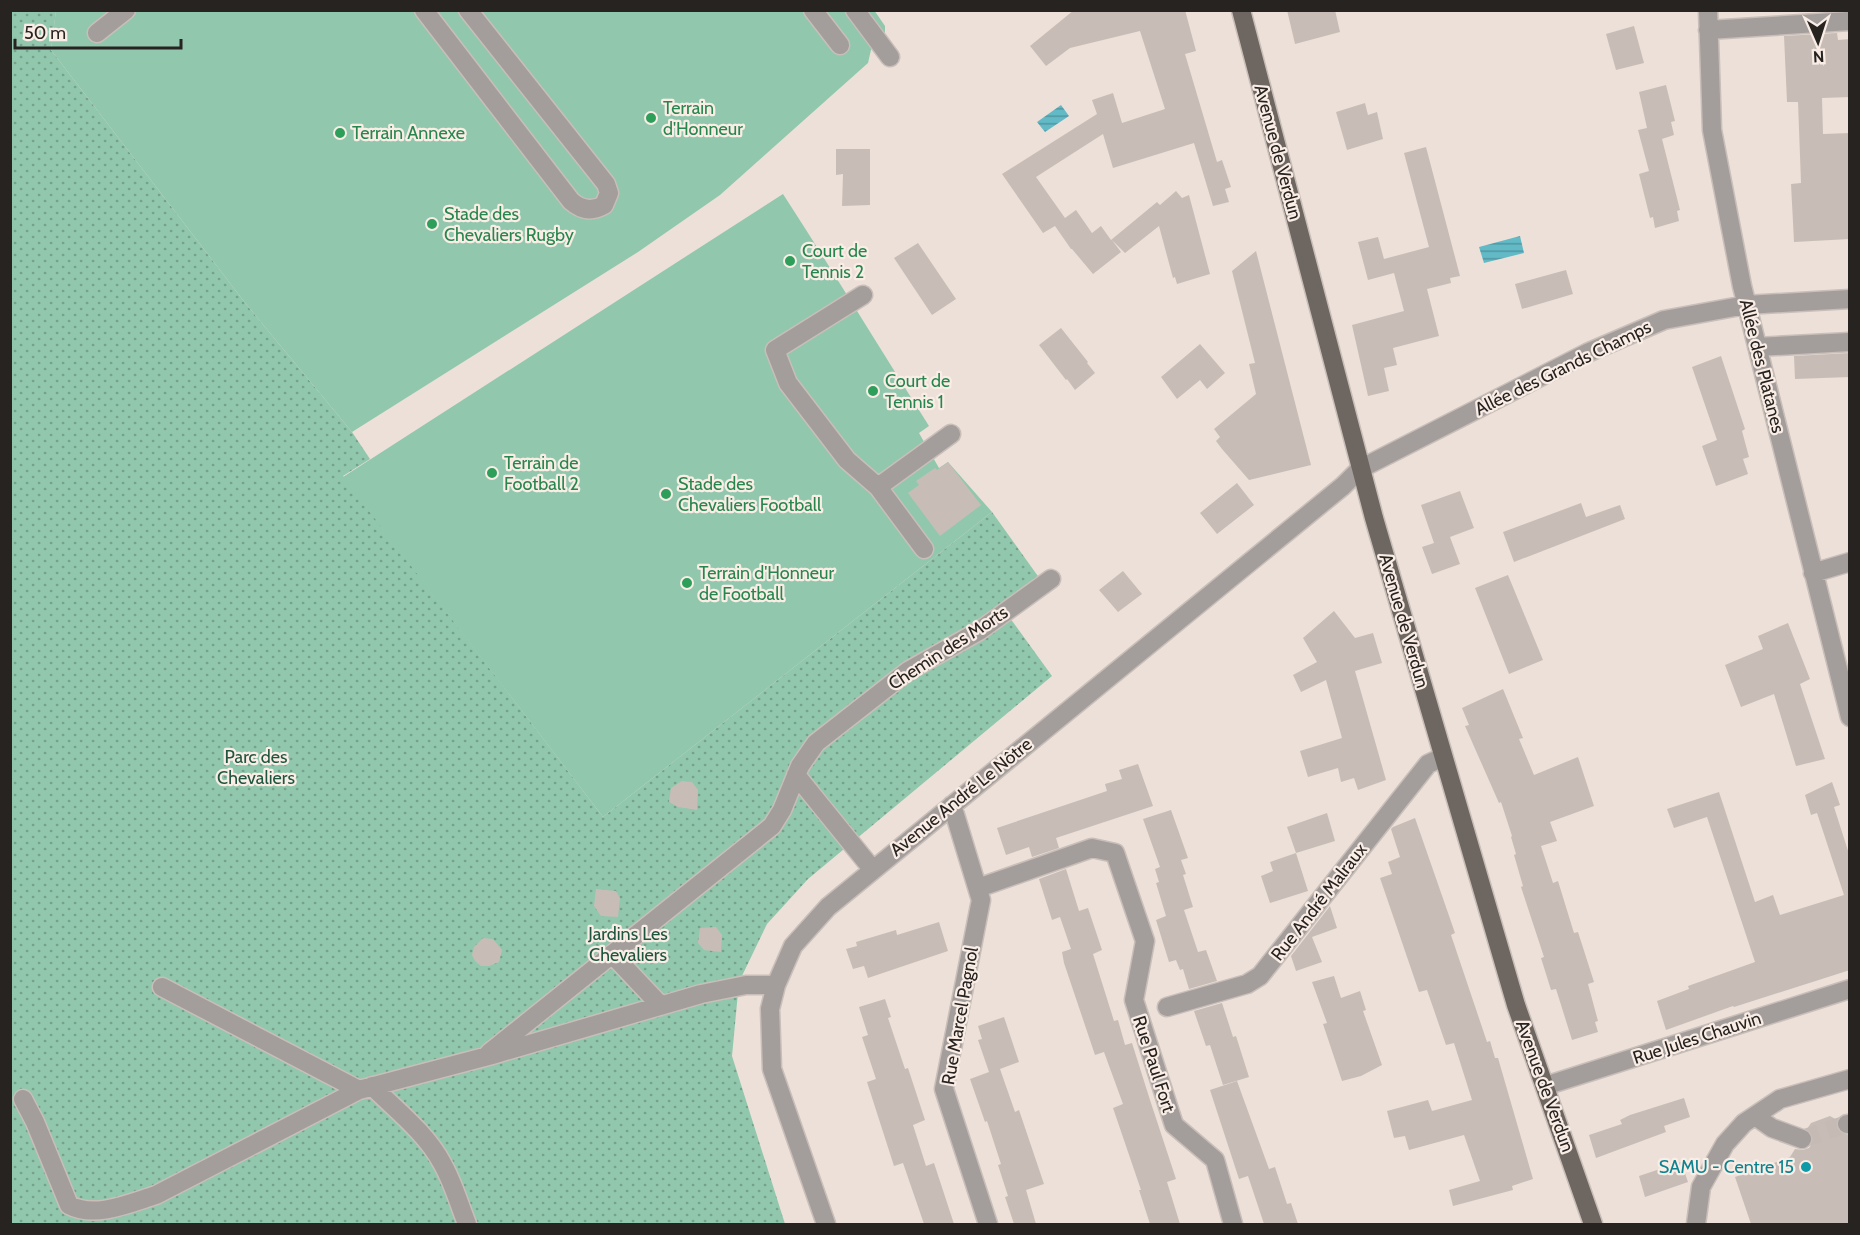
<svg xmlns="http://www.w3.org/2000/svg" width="1860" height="1235" font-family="Cabin,sans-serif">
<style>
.park{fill:url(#park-dots)}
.pitch{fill:#91c7ad}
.water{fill:url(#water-rules)}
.building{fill:#c8bdb6}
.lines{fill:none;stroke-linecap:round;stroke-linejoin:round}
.minor-tunnel{stroke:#c5bab4;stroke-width:18;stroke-dasharray:18 9;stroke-linecap:butt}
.minor-casing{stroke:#c9beb8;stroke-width:21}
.major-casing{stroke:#c9beb8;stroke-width:21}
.minor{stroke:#a39e9b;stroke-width:18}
.major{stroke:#6e6660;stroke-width:18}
.leisure-dot{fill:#2e9e5b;stroke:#f9ede6;stroke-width:2}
.culture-dot{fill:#0f9aa8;stroke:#f9ede6;stroke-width:2}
.labels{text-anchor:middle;stroke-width:4.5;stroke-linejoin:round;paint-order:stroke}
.leisure-label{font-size:18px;fill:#27864d;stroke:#f9ede6;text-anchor:start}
.street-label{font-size:18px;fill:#272320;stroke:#f9ede6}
.park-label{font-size:18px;fill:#1e553e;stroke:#f9ede6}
.culture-label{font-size:18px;fill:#0d838f;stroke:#f9ede6;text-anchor:end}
</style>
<defs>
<pattern id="park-dots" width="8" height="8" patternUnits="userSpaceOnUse" patternTransform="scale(1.5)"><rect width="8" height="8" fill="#91c7ad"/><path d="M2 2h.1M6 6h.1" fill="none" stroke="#76a18c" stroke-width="1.8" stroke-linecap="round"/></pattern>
<pattern id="water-rules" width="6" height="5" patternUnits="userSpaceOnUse" patternTransform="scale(1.5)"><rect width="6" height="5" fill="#62bac7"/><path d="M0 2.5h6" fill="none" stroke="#5197a1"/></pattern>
</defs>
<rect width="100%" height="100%" fill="#ece0d9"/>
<!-- park -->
<path class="park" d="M 10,11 L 56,11 L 51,50 L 246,304 L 352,432 L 370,459 L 343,476 L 603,817 L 992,512 L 1040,579 L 1002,607 L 1052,676 L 808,879 L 767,924 L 739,982 L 732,1056 L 785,1224 L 11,1224 Z"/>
<!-- pitch -->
<path class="pitch" d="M 56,10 L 874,10 L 885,26 L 885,33 L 873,41 L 868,63 L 720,195 L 638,252 L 352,432 L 246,304 L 51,50 Z
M 783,194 C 833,271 880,349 929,426 L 919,433 L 939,468 L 948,462 L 992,512 L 603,817 L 343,477 Z"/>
<!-- water -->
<path class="water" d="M 1061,105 L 1069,116 L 1045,132 L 1037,122 Z
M 1520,236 L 1524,253 L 1484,263 L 1479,247 Z"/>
<!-- building -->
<path class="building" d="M 1074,10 L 1185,10 L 1196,51 L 1185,54 L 1217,162 L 1222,160 L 1231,187 L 1225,189 L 1229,202 L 1213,206 L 1194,143 L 1113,168 L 1103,134 L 1036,177 L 1065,218 L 1076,210 L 1092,233 L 1101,226 L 1111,240 L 1157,202 L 1160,205 L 1176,191 L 1182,198 L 1189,195 L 1210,274 L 1177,284 L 1175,277 L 1173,278 L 1159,226 L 1125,253 L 1112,240 L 1121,252 L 1093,274 L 1072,249 L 1071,249 L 1055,226 L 1043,233 L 1002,174 L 1097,114 L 1092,100 L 1113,93 L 1122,123 L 1165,109 L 1140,31 L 1070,48 L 1046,66 L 1030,46 Z
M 1287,10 L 1335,10 L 1340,32 L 1295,44 Z
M 1634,26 L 1644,63 L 1616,70 L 1606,34 Z
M 1837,33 L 1838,40 L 1850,39 L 1850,97 L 1822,98 L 1823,134 L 1850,133 L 1850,239 L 1794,242 L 1791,184 L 1801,183 L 1798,102 L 1787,102 L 1784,36 Z
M 1666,85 L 1675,121 L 1671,122 L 1674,135 L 1662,139 L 1680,210 L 1677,211 L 1679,221 L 1655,228 L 1653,217 L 1650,218 L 1639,174 L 1649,171 L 1638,130 L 1647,128 L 1639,92 Z
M 1365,103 L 1368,115 L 1377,112 L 1383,139 L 1347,150 L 1336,112 Z
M 1426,147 L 1460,276 L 1450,278 L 1451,283 L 1427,289 L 1439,336 L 1393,348 L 1397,365 L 1384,368 L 1389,391 L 1368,396 L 1352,325 L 1404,311 L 1394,273 L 1368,280 L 1358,242 L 1378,237 L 1384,259 L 1429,247 L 1404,153 Z
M 836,149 L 870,149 L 870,205 L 842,206 L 843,174 L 836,175 Z
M 918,243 L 956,299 L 932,315 L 894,258 Z
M 1256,251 L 1311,465 L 1249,480 L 1222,449 L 1216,441 L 1220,437 L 1214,429 L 1256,394 L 1249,364 L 1255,363 L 1232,271 Z
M 1566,270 L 1573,294 L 1522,309 L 1515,284 Z
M 1061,328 L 1088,362 L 1087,363 L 1095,373 L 1075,390 L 1067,379 L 1066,380 L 1039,345 Z
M 1200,344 L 1225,373 L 1207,389 L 1200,380 L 1177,399 L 1161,377 Z
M 1850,353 L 1850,377 L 1795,379 L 1794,356 Z
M 1721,356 L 1745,429 L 1742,431 L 1749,457 L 1743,459 L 1748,474 L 1716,486 L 1702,446 L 1717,440 L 1692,367 Z
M 948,462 L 981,505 L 940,536 L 908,493 L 919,485 L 916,481 L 935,468 L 937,470 Z
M 1237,483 L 1254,505 L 1217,534 L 1200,513 Z
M 1460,491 L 1474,528 L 1450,537 L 1460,564 L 1432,574 L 1422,547 L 1434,543 L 1421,505 Z
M 1581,503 L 1586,517 L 1620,505 L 1625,519 L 1514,562 L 1503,532 Z
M 1123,571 L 1142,594 L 1118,612 L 1099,590 Z
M 1508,575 L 1543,660 L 1509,674 L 1475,588 Z
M 1334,611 L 1355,638 L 1373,633 L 1382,663 L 1355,671 L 1386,780 L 1358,790 L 1354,778 L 1341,782 L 1338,768 L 1308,777 L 1300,751 L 1342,738 L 1326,680 L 1301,692 L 1293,675 L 1317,662 L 1303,638 Z
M 1788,623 L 1810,679 L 1800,684 L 1825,759 L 1796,766 L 1774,694 L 1741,707 L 1725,665 L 1763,649 L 1758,636 Z
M 1503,689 L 1523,738 L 1519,739 L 1534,775 L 1578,757 L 1594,806 L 1550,822 L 1557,841 L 1541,846 L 1553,883 L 1558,881 L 1574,933 L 1578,932 L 1594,982 L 1588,984 L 1598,1021 L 1595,1022 L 1598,1032 L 1572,1040 L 1556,989 L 1551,990 L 1541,958 L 1544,957 L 1521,887 L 1523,886 L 1514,855 L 1516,854 L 1511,837 L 1512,836 L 1501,802 L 1499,803 L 1465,726 L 1469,725 L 1462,708 Z
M 1138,764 L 1153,806 L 1056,838 L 1059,848 L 1032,857 L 1029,847 L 1006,855 L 997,828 L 1107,791 L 1105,784 L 1122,779 L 1119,770 Z
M 682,781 L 692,782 L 698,790 L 697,810 L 678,807 L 669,802 L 671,788 Z
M 1832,782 L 1840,805 L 1834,807 L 1850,857 L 1850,970 L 1734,1007 L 1733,1006 L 1666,1030 L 1657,1001 L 1689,989 L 1688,986 L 1755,962 L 1707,817 L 1674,828 L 1667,809 L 1719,792 L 1755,902 L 1773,895 L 1780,915 L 1844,895 L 1817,813 L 1811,815 L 1805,795 Z
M 1171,810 L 1188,858 L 1181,860 L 1186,874 L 1183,875 L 1193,907 L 1184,910 L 1198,952 L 1206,950 L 1217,981 L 1189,989 L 1183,969 L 1180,970 L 1176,960 L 1169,962 L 1156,920 L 1166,916 L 1156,883 L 1159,882 L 1155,869 L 1160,867 L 1143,819 Z
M 1327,813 L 1335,841 L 1296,853 L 1287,827 Z
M 1415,818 L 1455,933 L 1451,935 L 1487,1042 L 1490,1041 L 1495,1058 L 1498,1058 L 1533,1179 L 1512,1186 L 1513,1190 L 1453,1206 L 1449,1190 L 1480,1181 L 1464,1135 L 1409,1150 L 1405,1136 L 1394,1138 L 1387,1111 L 1428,1100 L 1432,1111 L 1472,1100 L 1454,1043 L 1446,1045 L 1427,990 L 1419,992 L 1380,878 L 1392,874 L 1388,862 L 1400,857 L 1391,829 L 1393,827 Z
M 1296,853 L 1308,891 L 1270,903 L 1261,876 L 1273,871 L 1270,862 Z
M 1066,869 L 1079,911 L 1088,908 L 1102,950 L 1093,954 L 1114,1021 L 1118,1020 L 1125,1045 L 1132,1043 L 1150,1100 L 1176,1179 L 1167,1182 L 1180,1224 L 1150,1224 L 1139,1190 L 1141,1190 L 1113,1108 L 1123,1104 L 1104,1052 L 1095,1055 L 1064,963 L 1062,952 L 1071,949 L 1060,917 L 1052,920 L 1039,879 Z
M 596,889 L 616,891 L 620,898 L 618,917 L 601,916 L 594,906 Z
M 1330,906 L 1337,928 L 1312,937 L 1322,962 L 1296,971 L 1291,956 Z
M 939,922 L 948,951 L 868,978 L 864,966 L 853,969 L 846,949 L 857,946 L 856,942 L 896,930 L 897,935 Z
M 716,927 L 722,935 L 721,952 L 704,950 L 698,943 L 700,928 Z
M 483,938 L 493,939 L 502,950 L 499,962 L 489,966 L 481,966 L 475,961 L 472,955 L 474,947 Z
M 1334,976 L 1341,998 L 1360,991 L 1366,1010 L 1363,1011 L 1382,1065 L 1361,1076 L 1342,1081 L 1323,1024 L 1327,1023 L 1312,982 Z
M 885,999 L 891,1017 L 888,1018 L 905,1069 L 908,1068 L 925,1120 L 913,1125 L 926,1166 L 934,1163 L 954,1224 L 924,1224 L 903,1163 L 894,1166 L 867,1082 L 876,1079 L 862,1037 L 868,1035 L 859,1007 Z
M 1222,1003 L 1233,1037 L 1236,1036 L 1249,1077 L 1223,1085 L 1210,1045 L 1206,1046 L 1194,1011 Z
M 1004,1017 L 1019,1062 L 1000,1069 L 1015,1112 L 1019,1110 L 1044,1184 L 1026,1190 L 1036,1224 L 1014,1224 L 1005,1197 L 1008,1196 L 998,1165 L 1001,1164 L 987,1121 L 985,1122 L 970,1079 L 989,1072 L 978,1040 L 982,1039 L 978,1026 Z
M 1237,1081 L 1269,1169 L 1275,1167 L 1287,1204 L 1291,1203 L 1298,1224 L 1264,1224 L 1248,1176 L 1239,1179 L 1210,1090 Z
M 1684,1098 L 1690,1117 L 1664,1126 L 1666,1132 L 1596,1158 L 1589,1135 L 1622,1124 L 1620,1120 L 1630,1115 Z
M 1830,1116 L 1837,1120 L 1837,1129 L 1841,1133 L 1850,1135 L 1850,1224 L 1751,1224 L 1735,1177 L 1790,1157 L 1795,1149 L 1803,1150 L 1809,1148 L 1813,1142 L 1813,1137 L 1807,1129 L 1811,1123 Z
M 1681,1162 L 1688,1182 L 1645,1197 L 1639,1176 Z"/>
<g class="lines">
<!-- minor-tunnel -->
<path class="minor-tunnel" d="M 1802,1139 L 1847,1124"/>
<defs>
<path id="minor" d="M 424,10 L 571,201 C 581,210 592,212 604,205 L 609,193 L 606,184 L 468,10
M 813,10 L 840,45
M 855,10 L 890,57
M 1708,10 L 1712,130 L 1742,286 L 1850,717
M 1708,30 L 1850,21
M 97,33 L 126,10
M 863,295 L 775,350 L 788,383 L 847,460 L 878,487
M 1757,347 L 1850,342
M 924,549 L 878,487 L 951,434
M 1813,573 L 1850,562
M 796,775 L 873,870
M 952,805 L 981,900 L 944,1089 L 988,1224
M 978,888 L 1092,848 L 1115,853 L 1145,941 L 1134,1000 L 1174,1125 L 1215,1160 L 1233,1224
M 612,954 L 661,1006
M 162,987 L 359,1090
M 1167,1007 L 1247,984 L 1260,976 L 1428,764 L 1443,757
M 489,1053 L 772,826 L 782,810 L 800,766 L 816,743 L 908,671 L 979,631 L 1051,579
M 372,1086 C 396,1110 426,1133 442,1163 C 453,1182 459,1204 467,1224
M 1545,1086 L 1850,989
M 23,1099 L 35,1122 L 69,1205 C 95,1219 130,1203 156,1195 L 359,1090 L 492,1055 L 701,994 L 746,985 L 776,985
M 1755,1116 L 1772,1128 L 1802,1139
M 1847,1124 L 1850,1124
M 826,1224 L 772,1069 L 770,1009 L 776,985 L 793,946 L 828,907 L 1343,486 L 1360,469 L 1587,353 L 1664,320 L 1746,305 L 1850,299
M 1696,1224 L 1701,1187 L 1725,1144 L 1744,1123 L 1780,1099 L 1850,1079"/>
<path id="major" d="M 1241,10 L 1374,518 L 1516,1005 L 1593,1224"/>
</defs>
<!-- minor casing -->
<use href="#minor" class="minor-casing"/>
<!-- major casing -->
<use href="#major" class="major-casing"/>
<!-- minor -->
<use href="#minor" class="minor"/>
<!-- major -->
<use href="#major" class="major"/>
</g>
<!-- markers -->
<g class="leisure-dot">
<circle cx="651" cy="118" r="6"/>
<circle cx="340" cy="133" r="6"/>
<circle cx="432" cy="224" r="6"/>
<circle cx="790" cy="261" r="6"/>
<circle cx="873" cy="391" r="6"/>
<circle cx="492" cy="473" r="6"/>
<circle cx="666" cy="494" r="6"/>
<circle cx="687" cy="583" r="6"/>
</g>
<circle class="culture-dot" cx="1806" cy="1167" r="6"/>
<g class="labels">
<!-- leisure labels -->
<g class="leisure-label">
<text x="663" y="114">Terrain<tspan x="663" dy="21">d'Honneur</tspan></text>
<text x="352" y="139">Terrain Annexe</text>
<text x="444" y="220">Stade des<tspan x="444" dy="21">Chevaliers Rugby</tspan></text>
<text x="802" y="257">Court de<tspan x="802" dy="21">Tennis 2</tspan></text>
<text x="885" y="387">Court de<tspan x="885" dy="21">Tennis 1</tspan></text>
<text x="504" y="469">Terrain de<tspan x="504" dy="21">Football 2</tspan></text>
<text x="678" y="490">Stade des<tspan x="678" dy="21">Chevaliers Football</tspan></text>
<text x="699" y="579">Terrain d'Honneur<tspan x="699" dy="21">de Football</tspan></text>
</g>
<!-- street labels -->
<g class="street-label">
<text transform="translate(1278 152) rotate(75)" y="6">Avenue de Verdun</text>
<text transform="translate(1762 366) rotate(76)" y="6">Allée des Platanes</text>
<text transform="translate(1563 368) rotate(-26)" y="6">Allée des Grands Champs</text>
<text transform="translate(1404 621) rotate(74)" y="6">Avenue de Verdun</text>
<text transform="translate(948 648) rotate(-33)" y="6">Chemin des Morts</text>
<text transform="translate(961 797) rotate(-39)" y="6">Avenue André Le Nôtre</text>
<text transform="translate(1319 902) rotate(-52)" y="6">Rue André Malraux</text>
<text transform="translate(960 1016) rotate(-80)" y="6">Rue Marcel Pagnol</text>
<text transform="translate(1697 1038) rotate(-18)" y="6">Rue Jules Chauvin</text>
<text transform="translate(1154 1064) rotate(72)" y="6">Rue Paul Fort</text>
<text transform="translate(1545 1086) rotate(70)" y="6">Avenue de Verdun</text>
</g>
<!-- park labels -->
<g class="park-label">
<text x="256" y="763">Parc des<tspan x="256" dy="21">Chevaliers</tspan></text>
<text x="628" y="940">Jardins Les<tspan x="628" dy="21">Chevaliers</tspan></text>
</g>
<!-- culture labels -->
<g class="culture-label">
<text x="1794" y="1173">SAMU - Centre 15</text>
</g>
</g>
<!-- border -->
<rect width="1860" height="1235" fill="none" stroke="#272320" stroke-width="24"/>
<!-- north arrow -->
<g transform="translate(1818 42) rotate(177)" stroke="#f9ede6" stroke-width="4.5" paint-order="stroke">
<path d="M0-4.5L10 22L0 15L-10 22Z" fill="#272320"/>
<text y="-9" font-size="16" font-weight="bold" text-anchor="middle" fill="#272320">N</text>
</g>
<!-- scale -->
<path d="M15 39v9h166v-9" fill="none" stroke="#272320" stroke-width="3"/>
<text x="24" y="39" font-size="18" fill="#272320" stroke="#f9ede6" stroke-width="4.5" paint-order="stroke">50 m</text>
</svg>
